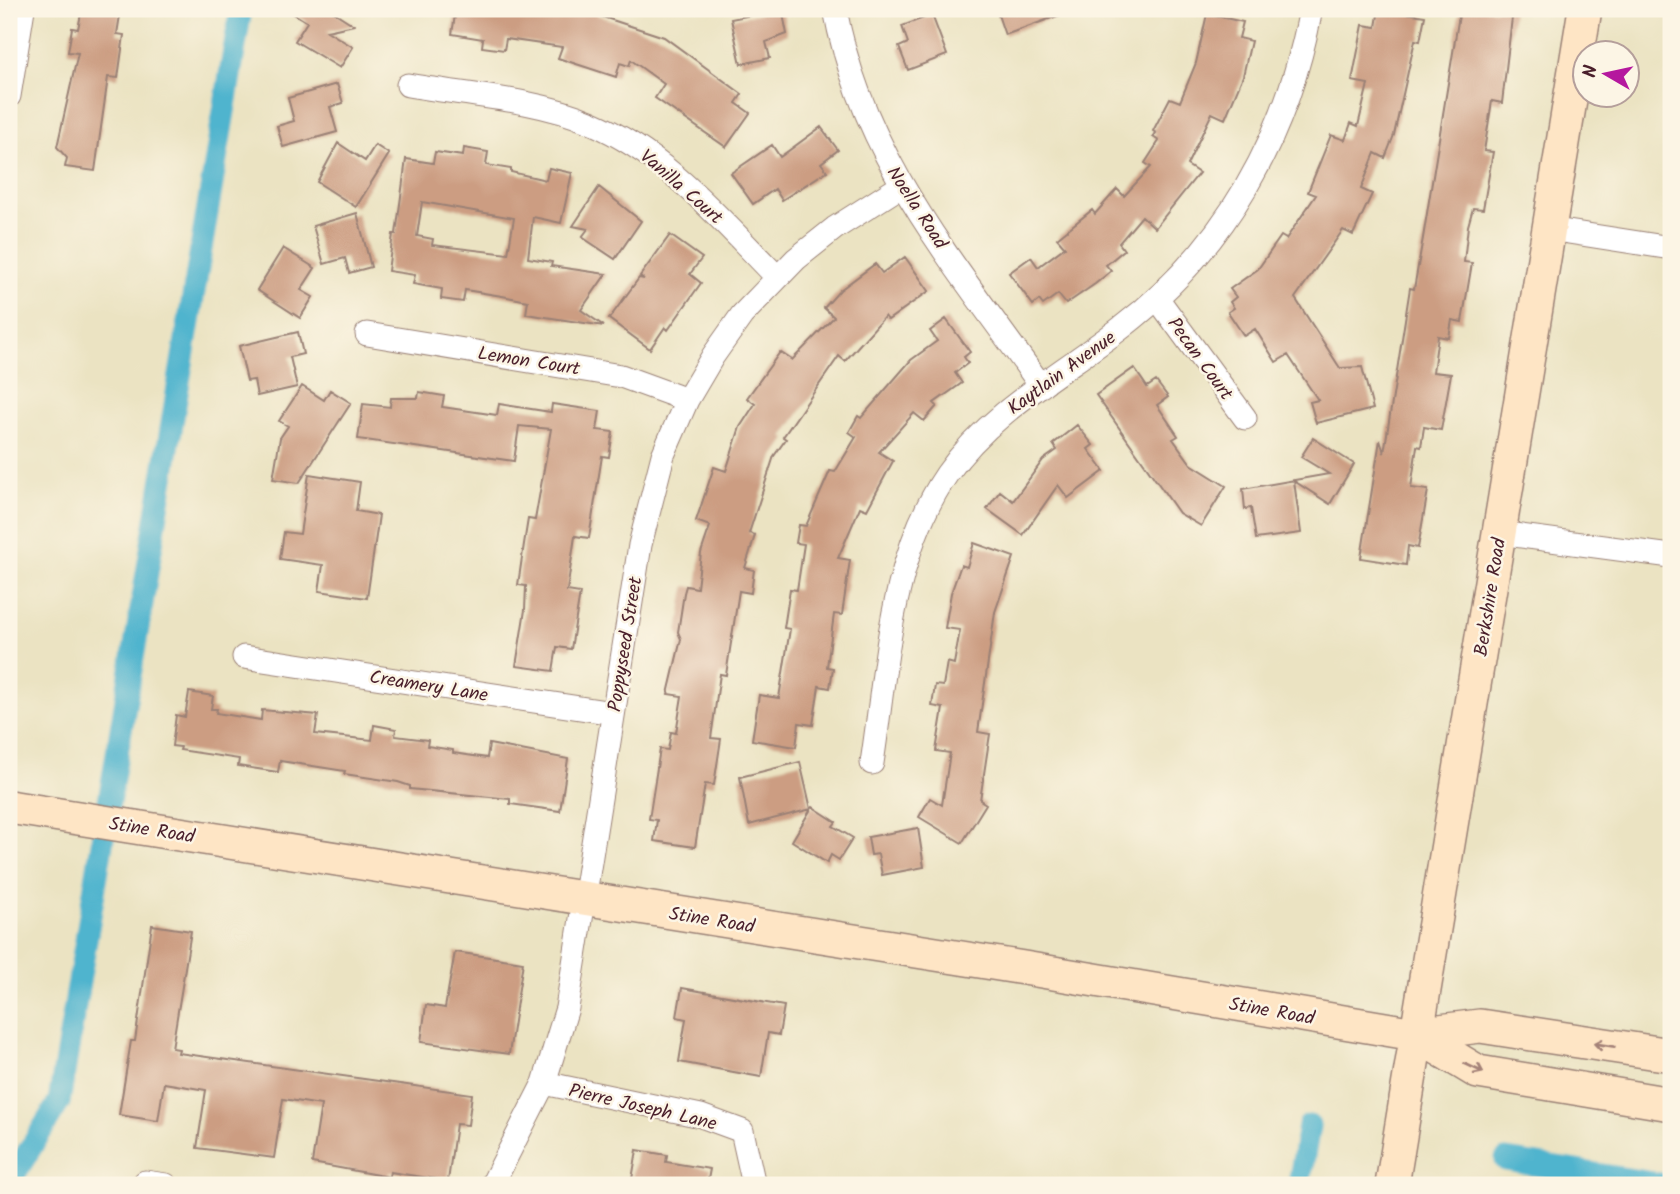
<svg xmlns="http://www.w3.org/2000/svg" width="1680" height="1194" font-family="Kalam,sans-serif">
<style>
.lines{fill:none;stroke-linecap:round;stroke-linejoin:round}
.canal{stroke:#50b4ce;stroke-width:23}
.building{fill:#cc9d82;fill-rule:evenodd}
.street-casing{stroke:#9a8176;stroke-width:25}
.secondary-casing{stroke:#9a8176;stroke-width:36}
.street{stroke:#fff;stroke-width:23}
.secondary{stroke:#fee5c5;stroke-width:33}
.oneway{stroke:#a48278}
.labels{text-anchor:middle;stroke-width:5;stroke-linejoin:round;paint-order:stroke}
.street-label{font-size:19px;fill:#4a1f2b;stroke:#fcf5e5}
</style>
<rect width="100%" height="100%" fill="#fcf5e5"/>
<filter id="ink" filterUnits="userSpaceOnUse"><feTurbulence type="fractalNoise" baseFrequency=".0143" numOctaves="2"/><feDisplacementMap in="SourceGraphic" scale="14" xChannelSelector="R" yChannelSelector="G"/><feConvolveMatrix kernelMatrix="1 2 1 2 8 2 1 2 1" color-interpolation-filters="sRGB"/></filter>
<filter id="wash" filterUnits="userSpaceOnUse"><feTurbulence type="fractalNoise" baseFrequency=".00686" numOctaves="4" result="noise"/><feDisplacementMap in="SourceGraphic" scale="28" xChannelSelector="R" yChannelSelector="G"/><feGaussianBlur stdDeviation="1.57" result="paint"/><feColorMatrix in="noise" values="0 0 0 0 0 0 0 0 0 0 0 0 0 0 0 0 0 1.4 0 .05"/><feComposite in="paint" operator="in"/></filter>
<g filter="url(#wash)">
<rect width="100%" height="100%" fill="#ebe3c2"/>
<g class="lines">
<!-- canal -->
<path class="canal" d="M 1506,1160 L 1666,1185
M 9,1183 L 59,1102 L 241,9
M 1299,1185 L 1309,1126"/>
</g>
<g id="blocks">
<!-- building -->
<path class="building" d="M 82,9 L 121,9 L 117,34 L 124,35 L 118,78 L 108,77 L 95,171 L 65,167 L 67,158 L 57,147 L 78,53 L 68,52 L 72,28 L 78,29 Z
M 286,9 L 329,9 L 354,25 L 327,31 L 353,47 L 340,68 L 295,41 L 307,22 Z
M 456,9 L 599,9 L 597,15 L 664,37 L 742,94 L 736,103 L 750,113 L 726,147 L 655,98 L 664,84 L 631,60 L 629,66 L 620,63 L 616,77 L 558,58 L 562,47 L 506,39 L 504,50 L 482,47 L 483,39 L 452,34 Z
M 782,9 L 787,34 L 766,42 L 770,58 L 741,64 L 731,19 Z
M 996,9 L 1071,9 L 1071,11 L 1005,35 Z
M 1379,9 L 1425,16 L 1420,41 L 1415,40 L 1394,135 L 1385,158 L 1375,153 L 1361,189 L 1372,194 L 1353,235 L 1343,230 L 1295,298 L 1340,368 L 1362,367 L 1373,409 L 1316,423 L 1310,402 L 1318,400 L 1288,355 L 1276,362 L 1255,329 L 1244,336 L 1228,312 L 1234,308 L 1230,302 L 1236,297 L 1230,289 L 1258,269 L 1281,236 L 1286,239 L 1316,195 L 1308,192 L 1331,135 L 1345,140 L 1351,123 L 1358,126 L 1368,84 L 1352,81 L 1363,25 L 1376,27 Z
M 1460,9 L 1513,9 L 1502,103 L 1492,101 L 1484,151 L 1493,152 L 1483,209 L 1473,208 L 1468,226 L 1464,262 L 1472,263 L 1462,322 L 1452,320 L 1449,338 L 1438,336 L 1433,372 L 1451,374 L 1441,430 L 1424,427 L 1421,447 L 1417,446 L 1411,488 L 1428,490 L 1418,548 L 1408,546 L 1406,565 L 1361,558 L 1380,440 L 1384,453 L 1410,288 L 1414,289 L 1423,238 Z
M 1207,14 L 1243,22 L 1239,38 L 1251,41 L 1243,76 L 1225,119 L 1212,113 L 1187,165 L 1199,173 L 1155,228 L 1142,216 L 1119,243 L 1124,250 L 1106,265 L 1111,271 L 1095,284 L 1066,304 L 1058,294 L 1043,305 L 1039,300 L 1033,305 L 1009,273 L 1031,257 L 1038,267 L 1065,247 L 1057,238 L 1092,210 L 1095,214 L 1117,189 L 1124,196 L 1151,167 L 1145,163 L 1159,141 L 1153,137 L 1156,133 L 1153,131 L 1170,98 L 1180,102 L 1196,63 Z
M 932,15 L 947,55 L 908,70 L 899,47 L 908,43 L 902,26 Z
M 337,84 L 343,103 L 330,107 L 337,132 L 283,147 L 277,126 L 294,121 L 288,98 Z
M 821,127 L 838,150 L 821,163 L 827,171 L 782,200 L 775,189 L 753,204 L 731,173 L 772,145 L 780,157 Z
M 338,143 L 365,161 L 375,145 L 389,154 L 356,207 L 317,182 Z
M 464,148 L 488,152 L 486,165 L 511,169 L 511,172 L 546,180 L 549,168 L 572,173 L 561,223 L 533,217 L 528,258 L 552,262 L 551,266 L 606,274 L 581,310 L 604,326 L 526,314 L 528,301 L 502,296 L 465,290 L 463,302 L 441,299 L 442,289 L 413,284 L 415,275 L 388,271 L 393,234 L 396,234 L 406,159 L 433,163 L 435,152 L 463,156 ZM 422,202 L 514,218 L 508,254 L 432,245 L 433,239 L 417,236 Z
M 599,187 L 641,221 L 615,259 L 582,237 L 588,229 L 573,226 Z
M 357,213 L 371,267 L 349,273 L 345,258 L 324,264 L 313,226 Z
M 670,235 L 702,258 L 690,274 L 701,283 L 668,330 L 665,327 L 650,349 L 609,319 L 639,278 L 644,279 L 640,276 Z
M 283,248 L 315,268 L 301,290 L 313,297 L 300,318 L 257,290 Z
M 905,257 L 929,291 L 888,320 L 885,316 L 845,361 L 839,356 L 783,437 L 786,439 L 774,456 L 749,533 L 755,535 L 745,568 L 754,570 L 751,593 L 739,591 L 726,675 L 720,674 L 711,738 L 721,739 L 714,785 L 705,784 L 695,847 L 654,841 L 657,820 L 649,819 L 660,749 L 668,750 L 671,732 L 676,733 L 682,696 L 668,694 L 681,639 L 678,632 L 684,593 L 686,586 L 697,588 L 701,553 L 710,526 L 696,521 L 714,467 L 726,471 L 740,427 L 755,404 L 747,398 L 780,352 L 792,360 L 834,317 L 824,308 L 840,290 L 875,264 L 882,273 Z
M 946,319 L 970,352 L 964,357 L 968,363 L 955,373 L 962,383 L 934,403 L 937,406 L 924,421 L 914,413 L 879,452 L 893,461 L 867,510 L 860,507 L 838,558 L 850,560 L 842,615 L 834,614 L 827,667 L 833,668 L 830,688 L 819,686 L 813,725 L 799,723 L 796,747 L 752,740 L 759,695 L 779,698 L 790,629 L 784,628 L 790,589 L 797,590 L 804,544 L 796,543 L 799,525 L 806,526 L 830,471 L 835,472 L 856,437 L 849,432 L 858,416 L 861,418 L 911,360 L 937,341 L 930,331 Z
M 298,332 L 303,354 L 290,357 L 297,387 L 257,396 L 254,380 L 247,381 L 239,346 Z
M 1134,368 L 1147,387 L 1156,381 L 1168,397 L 1157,405 L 1178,436 L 1173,439 L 1191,464 L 1226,486 L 1201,526 L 1179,513 L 1096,395 Z
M 302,386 L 324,400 L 330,390 L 351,403 L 299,483 L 273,479 L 280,438 L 288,426 L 279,421 Z
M 419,392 L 444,396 L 442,407 L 497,415 L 499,404 L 551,412 L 552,404 L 600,411 L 597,430 L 613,432 L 609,457 L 602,456 L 589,538 L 575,536 L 567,591 L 580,593 L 571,649 L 557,647 L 553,671 L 516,666 L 525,610 L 526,586 L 518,585 L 524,544 L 528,519 L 535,520 L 551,429 L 519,426 L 514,461 L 358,439 L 363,404 L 390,407 L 391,398 L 418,398 Z
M 1077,425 L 1093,445 L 1088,449 L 1104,471 L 1068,498 L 1058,485 L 1023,535 L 987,509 L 1000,491 L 1013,501 L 1043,460 L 1057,450 L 1053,444 Z
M 1313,438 L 1354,464 L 1330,504 L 1294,481 L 1301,533 L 1256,539 L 1251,508 L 1245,509 L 1243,489 L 1329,474 L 1301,457 Z
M 309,474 L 360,482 L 356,511 L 379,515 L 367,598 L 319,591 L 323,565 L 280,559 L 284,532 L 300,534 Z
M 974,543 L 1014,557 L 995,612 L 978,732 L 990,734 L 980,800 L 986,804 L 962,843 L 919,817 L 930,798 L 942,805 L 950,753 L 936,751 L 943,708 L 932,706 L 935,685 L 943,686 L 947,662 L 954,664 L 960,630 L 945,628 L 951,593 L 961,565 L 967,567 Z
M 189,692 L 213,696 L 211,709 L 217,709 L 216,713 L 261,720 L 262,710 L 318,715 L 315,734 L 372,740 L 374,725 L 396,729 L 395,736 L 428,740 L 427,746 L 453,750 L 453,753 L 487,758 L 489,744 L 568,759 L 560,811 L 510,804 L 510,799 L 410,789 L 410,786 L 398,782 L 344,774 L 345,771 L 280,761 L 278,772 L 238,766 L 239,759 L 180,750 L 181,747 L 172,746 L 176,715 L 185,717 Z
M 800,762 L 811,809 L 813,807 L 836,822 L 833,826 L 853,838 L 839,860 L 831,855 L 827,863 L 792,841 L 811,809 L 749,825 L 740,777 Z
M 918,828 L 924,867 L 882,875 L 878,854 L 871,855 L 868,837 Z
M 152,925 L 191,931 L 172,1048 L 179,1049 L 178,1053 L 472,1094 L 468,1125 L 456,1124 L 448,1181 L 390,1172 L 389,1177 L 312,1163 L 321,1105 L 283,1099 L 274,1158 L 197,1148 L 206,1090 L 164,1083 L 158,1121 L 119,1115 L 131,1041 L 135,1041 Z
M 455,952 L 523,962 L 509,1054 L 421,1042 L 426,1005 L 445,1008 Z
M 682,988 L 784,1006 L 779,1035 L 768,1033 L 761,1077 L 679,1062 L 686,1019 L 677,1017 Z
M 637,1150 L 667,1155 L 666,1162 L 710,1169 L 707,1185 L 631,1185 Z"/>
</g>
</g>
<g filter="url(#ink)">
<use href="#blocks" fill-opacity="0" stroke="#9a8176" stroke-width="2"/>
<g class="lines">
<defs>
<path id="street" d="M 835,9 C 862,158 956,265 1041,386
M 408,85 C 465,95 537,99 590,122 C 667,155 720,219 777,277
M 9,96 L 23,9
M 1549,229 L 1671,248
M 1157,298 L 1245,418
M 367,334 L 621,376 L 687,400
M 1499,533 L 1671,556
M 244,657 L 613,713
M 872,763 C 887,666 890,557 947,474 C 991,411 1061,374 1121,328 C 1226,248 1287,137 1311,9
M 544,1083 L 701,1116 L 742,1131 L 754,1185
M 145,1182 L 166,1185
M 492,1185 L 544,1083 L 567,1008 L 640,545 L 663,455 L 687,400 L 713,356 L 742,315 L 796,259 L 835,228 L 901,186"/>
<path id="secondary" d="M 9,807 L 1024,968 L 1415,1034 L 1480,1026 L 1671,1055
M 1415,1034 L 1478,1072 L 1671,1104
M 1392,1185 L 1585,9"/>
</defs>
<!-- street casing -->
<use href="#street" class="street-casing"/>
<!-- secondary casing -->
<use href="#secondary" class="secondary-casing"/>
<!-- street -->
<use href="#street" class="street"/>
<!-- secondary -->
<use href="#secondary" class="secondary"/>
</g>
<!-- one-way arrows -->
<defs><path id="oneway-shaft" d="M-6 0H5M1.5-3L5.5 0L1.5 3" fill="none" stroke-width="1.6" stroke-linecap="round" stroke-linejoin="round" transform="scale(1.75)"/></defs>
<g class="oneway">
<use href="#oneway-shaft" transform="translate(1604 1045) rotate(-171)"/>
<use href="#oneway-shaft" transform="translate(1474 1068) rotate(25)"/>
</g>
</g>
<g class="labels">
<!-- street labels -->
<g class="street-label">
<text transform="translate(682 186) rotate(41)" y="7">Vanilla Court</text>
<text transform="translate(918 207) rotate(57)" y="7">Noella Road</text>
<text transform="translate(1201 358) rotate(54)" y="7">Pecan Court</text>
<text transform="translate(529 360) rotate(9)" y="7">Lemon Court</text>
<text transform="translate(1061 372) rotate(-36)" y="7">Kaytlain Avenue</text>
<text transform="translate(1489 597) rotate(-81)" y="7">Berkshire Road</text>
<text transform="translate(624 644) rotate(-81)" y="7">Poppyseed Street</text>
<text transform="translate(429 685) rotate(9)" y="7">Creamery Lane</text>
<text transform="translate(152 829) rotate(9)" y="7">Stine Road</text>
<text transform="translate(712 919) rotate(9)" y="7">Stine Road</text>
<text transform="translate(1272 1010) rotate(10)" y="7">Stine Road</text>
<text transform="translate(643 1106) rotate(13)" y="7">Pierre Joseph Lane</text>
</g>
</g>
<!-- margin -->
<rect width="1680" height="1194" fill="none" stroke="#fcf5e5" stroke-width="35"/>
<!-- north arrow -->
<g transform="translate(1606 74) rotate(279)"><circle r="33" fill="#fcf5e5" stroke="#b59f9b" stroke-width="2"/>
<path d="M0-5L12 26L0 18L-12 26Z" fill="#b5179e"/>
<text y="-10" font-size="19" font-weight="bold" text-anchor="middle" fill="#4a1f2b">N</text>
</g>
</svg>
